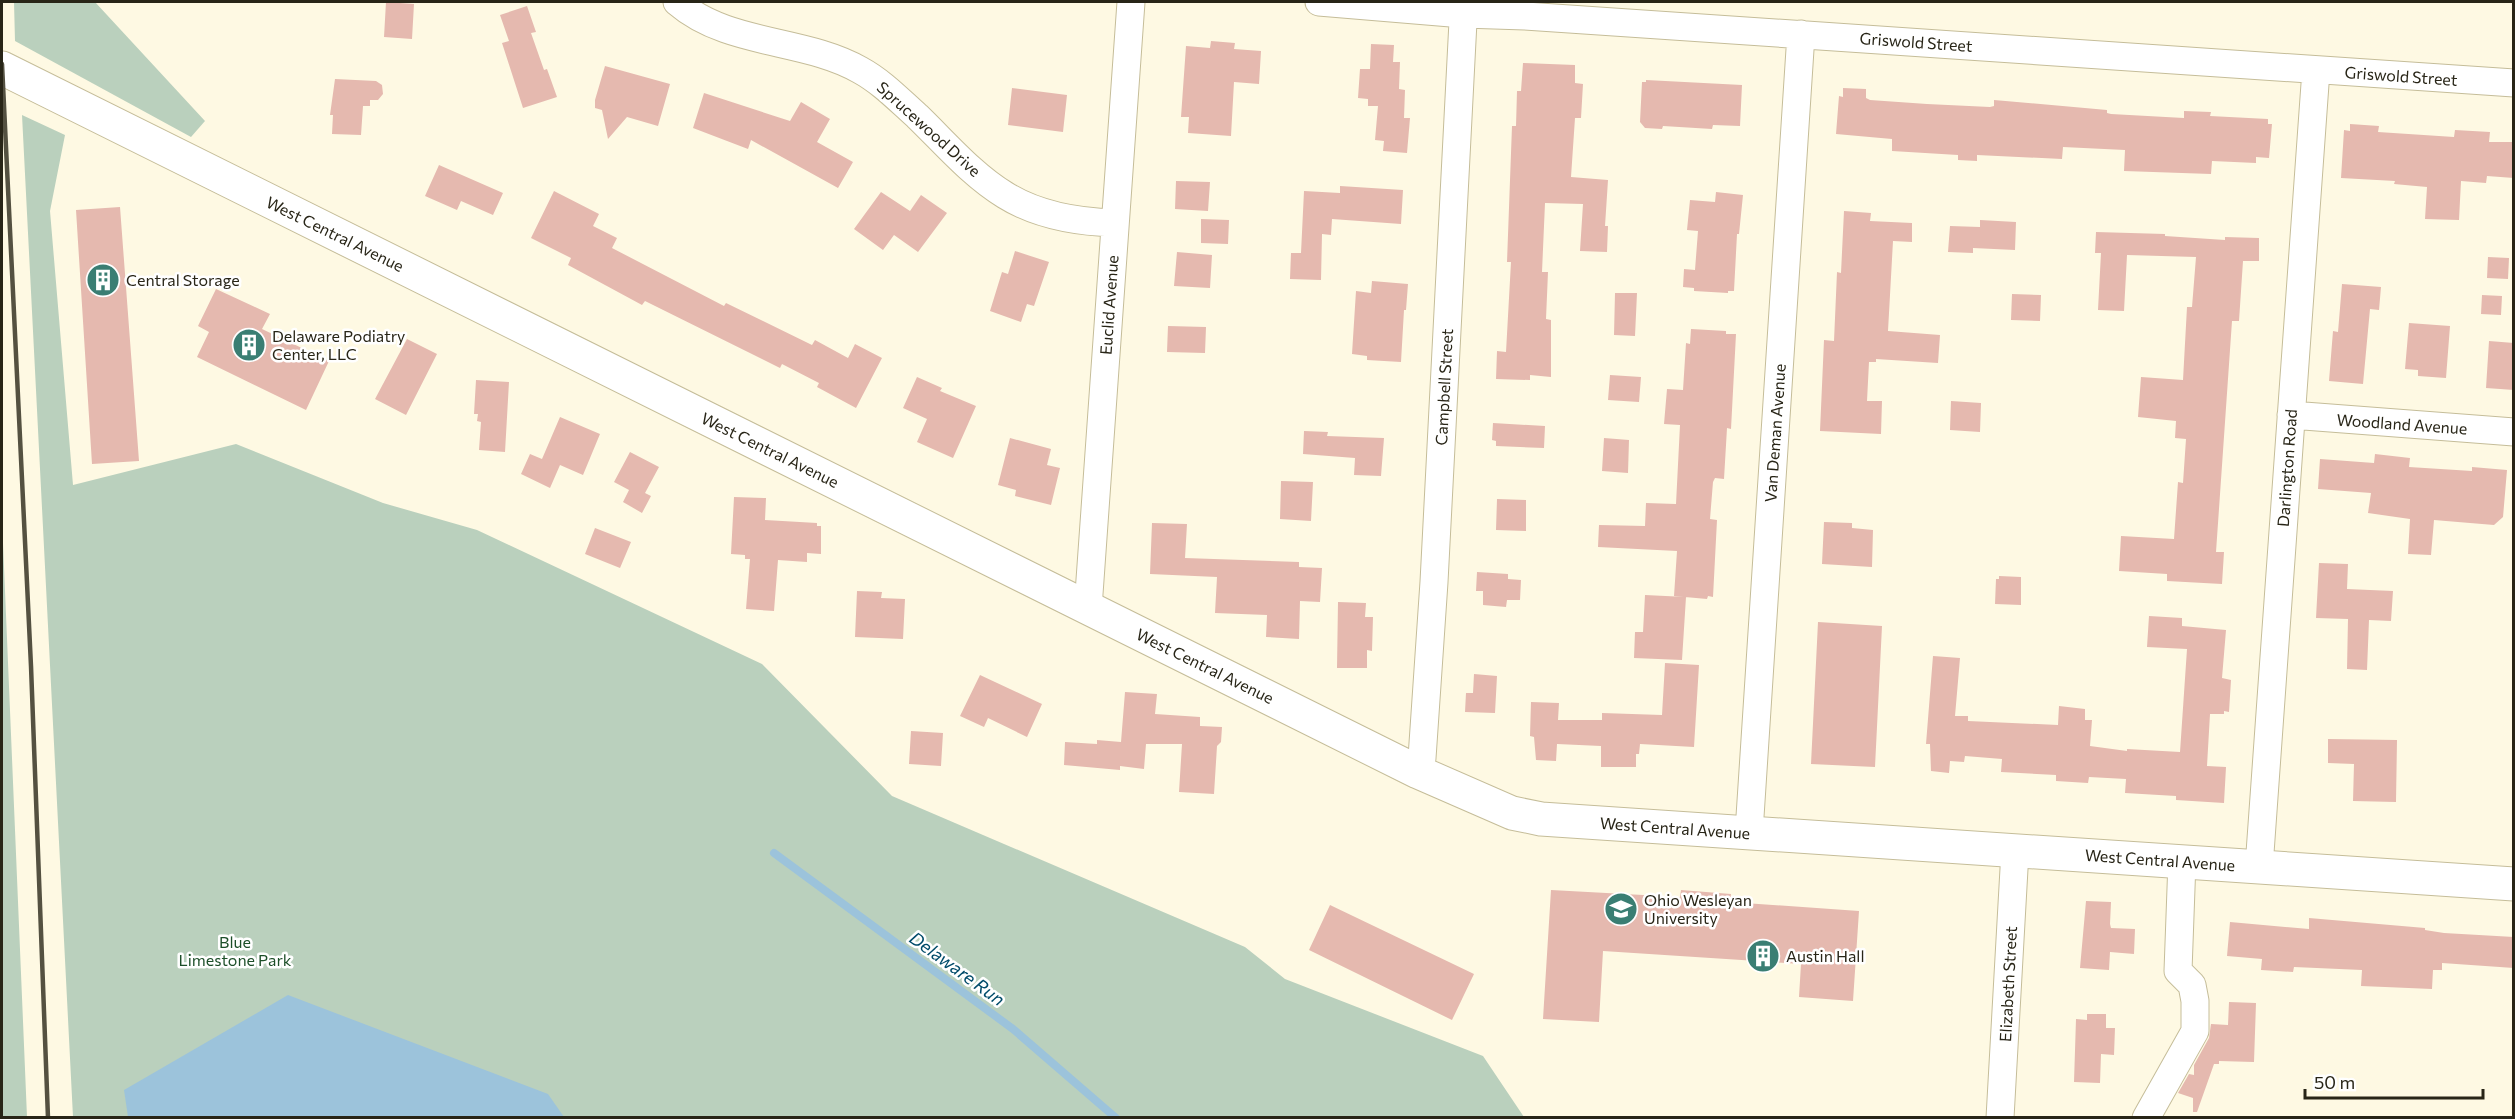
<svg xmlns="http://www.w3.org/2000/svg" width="2515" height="1119" font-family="Commissioner,sans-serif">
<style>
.green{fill:#bad0bd}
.water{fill:#9cc3db}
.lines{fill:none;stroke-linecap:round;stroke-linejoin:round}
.stream{stroke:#9cc3db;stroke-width:8}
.building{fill:#e5b9af}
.minor-casing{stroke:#c5bd99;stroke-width:29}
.secondary-casing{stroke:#c5bd99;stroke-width:35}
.minor{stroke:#fff;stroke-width:27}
.secondary{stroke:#fff;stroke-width:33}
.rail{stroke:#545141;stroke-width:4.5}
.labels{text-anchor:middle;stroke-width:5;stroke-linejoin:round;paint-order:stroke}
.street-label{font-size:16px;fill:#282517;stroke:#fff}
.poi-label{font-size:16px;fill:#282517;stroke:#fff;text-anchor:start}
.park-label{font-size:16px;fill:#1d4f29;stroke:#fff}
.water-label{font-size:18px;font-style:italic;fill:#004b6a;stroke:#fff}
</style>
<rect width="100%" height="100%" fill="#fef9e3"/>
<!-- green -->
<path class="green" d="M 14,2 L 95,2 L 205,121 L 191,137 L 15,41 Z
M 22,115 L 65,135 L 50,211 L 73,485 L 236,444 L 383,503 L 477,530 L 762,664 L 892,796 L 1245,947 L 1285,979 L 1483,1056 L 1524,1117 L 73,1117 Z
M 2,519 L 27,1117 L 27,1118 L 2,1117 Z"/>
<!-- water -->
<path class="water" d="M 288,995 L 548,1094 L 564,1117 L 128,1117 L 124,1090 Z"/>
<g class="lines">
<!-- stream -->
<path class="stream" d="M 774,853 L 1013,1029 L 1116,1118"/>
</g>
<!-- building -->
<path class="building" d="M 386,2 L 414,4 L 412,39 L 384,37 Z
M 527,6 L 536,32 L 531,33 L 544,70 L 547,69 L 557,97 L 523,108 L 502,43 L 509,41 L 500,15 Z
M 1211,41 L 1235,43 L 1234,49 L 1261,51 L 1259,84 L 1234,82 L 1231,136 L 1188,133 L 1189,117 L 1181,117 L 1186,46 L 1210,48 Z
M 1371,44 L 1394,45 L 1393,62 L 1400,62 L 1399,89 L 1405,90 L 1404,118 L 1410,118 L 1407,153 L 1383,151 L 1384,141 L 1375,140 L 1378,106 L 1368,106 L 1368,99 L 1358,98 L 1360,69 L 1370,69 Z
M 1523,63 L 1575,65 L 1575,83 L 1583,84 L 1581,118 L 1575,118 L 1571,177 L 1608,180 L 1605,226 L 1608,226 L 1607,252 L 1580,251 L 1583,204 L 1545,203 L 1542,272 L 1548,272 L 1546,319 L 1551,320 L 1551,377 L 1530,375 L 1530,380 L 1496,379 L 1497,351 L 1506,352 L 1511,262 L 1507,262 L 1512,126 L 1516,126 L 1517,91 L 1521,91 Z
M 605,66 L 670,84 L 658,126 L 627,117 L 608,139 L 602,110 L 595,108 L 595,100 Z
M 335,79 L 376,81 L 382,85 L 383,94 L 378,100 L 370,100 L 370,106 L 363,106 L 361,135 L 332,134 L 333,115 L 330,115 Z
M 1646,80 L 1742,85 L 1740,126 L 1713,125 L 1712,129 L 1663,126 L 1662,129 L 1645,128 L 1640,122 L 1642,82 L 1646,82 Z
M 1012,88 L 1067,95 L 1063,132 L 1008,125 Z
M 1843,88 L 1866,89 L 1866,98 L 1870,100 L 1927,104 L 1990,107 L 1994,106 L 1994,100 L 2107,110 L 2107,113 L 2111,114 L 2184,118 L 2184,111 L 2211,112 L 2210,116 L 2268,119 L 2268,124 L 2272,124 L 2269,158 L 2256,157 L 2256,163 L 2212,161 L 2211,174 L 2124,171 L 2125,150 L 2063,147 L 2062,159 L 1977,155 L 1977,161 L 1958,160 L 1958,155 L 1892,151 L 1892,139 L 1836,134 L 1839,96 L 1843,97 Z
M 704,93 L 790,121 L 801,102 L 830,119 L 817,142 L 853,162 L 838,188 L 751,140 L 748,149 L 693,128 Z
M 2350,124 L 2379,126 L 2378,132 L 2454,137 L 2455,130 L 2490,132 L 2489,142 L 2514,142 L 2514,178 L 2487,176 L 2486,183 L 2461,181 L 2459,220 L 2425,219 L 2427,187 L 2394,184 L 2395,181 L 2341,178 L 2344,130 L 2350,131 Z
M 439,165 L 503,193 L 493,215 L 461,201 L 457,210 L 425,196 Z
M 1176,181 L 1210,182 L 1208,211 L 1175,209 Z
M 1340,186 L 1403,190 L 1401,224 L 1332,219 L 1331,235 L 1322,234 L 1321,280 L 1290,279 L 1291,253 L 1301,253 L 1304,191 L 1340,193 Z
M 554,191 L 599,214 L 593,226 L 617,238 L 612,248 L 724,306 L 726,303 L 812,345 L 815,340 L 848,358 L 855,344 L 882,358 L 856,408 L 817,387 L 819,383 L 782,364 L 780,368 L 645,301 L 642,305 L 568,265 L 571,258 L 531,238 Z
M 881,192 L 910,211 L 921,195 L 947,213 L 918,252 L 894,235 L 883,250 L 854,229 Z
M 1716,192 L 1743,195 L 1739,234 L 1737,234 L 1734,291 L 1728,291 L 1728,293 L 1694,291 L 1694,288 L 1683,287 L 1684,269 L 1695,270 L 1698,231 L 1687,230 L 1690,200 L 1715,202 Z
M 120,207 L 139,461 L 92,464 L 76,210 Z
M 1844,211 L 1871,213 L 1870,221 L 1912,223 L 1912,242 L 1893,241 L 1888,331 L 1940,335 L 1938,363 L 1876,359 L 1876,362 L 1869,362 L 1867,401 L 1882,401 L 1881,434 L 1820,431 L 1824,340 L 1834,341 L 1837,272 L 1841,273 Z
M 1201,219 L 1229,220 L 1228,244 L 1201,243 Z
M 1980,220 L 2016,222 L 2015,250 L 1973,248 L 1973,253 L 1948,252 L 1950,226 L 1980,227 Z
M 2096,232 L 2165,234 L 2165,236 L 2225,240 L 2225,237 L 2259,238 L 2259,261 L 2243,261 L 2239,321 L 2232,321 L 2216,552 L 2224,552 L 2222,584 L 2167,581 L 2167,574 L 2119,571 L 2121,536 L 2174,539 L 2178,482 L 2183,483 L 2186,439 L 2175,438 L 2176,421 L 2138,417 L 2141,377 L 2183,380 L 2187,307 L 2192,307 L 2196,257 L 2127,255 L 2124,311 L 2098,310 L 2101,253 L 2095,253 Z
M 1015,251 L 1049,262 L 1034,306 L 1027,304 L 1021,322 L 990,311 L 1002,272 L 1008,274 Z
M 1177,252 L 1212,255 L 1210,288 L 1174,286 Z
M 2488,257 L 2509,258 L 2508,279 L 2487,278 Z
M 1372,281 L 1408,284 L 1406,310 L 1404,310 L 1401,362 L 1367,360 L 1367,356 L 1352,354 L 1356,291 L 1371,293 Z
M 2342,284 L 2381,287 L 2379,310 L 2370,309 L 2363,384 L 2329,381 L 2333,331 L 2338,332 Z
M 216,289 L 270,314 L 262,329 L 329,361 L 306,410 L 197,357 L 209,332 L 198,326 Z
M 1615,293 L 1637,293 L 1635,336 L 1614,335 Z
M 2012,294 L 2041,295 L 2040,321 L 2011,320 Z
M 2482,295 L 2502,296 L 2501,315 L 2481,314 Z
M 2409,323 L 2450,326 L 2446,378 L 2418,376 L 2418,370 L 2405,369 Z
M 1168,326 L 1206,327 L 1205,353 L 1167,352 Z
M 1691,329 L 1726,331 L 1726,334 L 1736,334 L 1731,429 L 1727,428 L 1724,479 L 1715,478 L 1713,482 L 1710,519 L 1717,520 L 1713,597 L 1708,596 L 1707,599 L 1674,596 L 1677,551 L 1598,547 L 1599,525 L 1645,526 L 1646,503 L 1676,504 L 1680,425 L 1664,424 L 1667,389 L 1683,390 L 1686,343 L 1690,344 Z
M 407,339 L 437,354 L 406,415 L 375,399 Z
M 2489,341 L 2514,343 L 2514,390 L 2486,388 Z
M 1610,375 L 1641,377 L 1639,402 L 1608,400 Z
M 917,377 L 942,388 L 940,391 L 976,406 L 953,458 L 917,442 L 927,419 L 903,408 Z
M 476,380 L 509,382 L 505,452 L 479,450 L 481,422 L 477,421 L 478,414 L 474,414 Z
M 1951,401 L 1981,403 L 1980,432 L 1950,430 Z
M 560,417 L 600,434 L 583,475 L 560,465 L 550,488 L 521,474 L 530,454 L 542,459 Z
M 1493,423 L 1545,426 L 1544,448 L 1496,446 L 1496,441 L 1492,440 Z
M 1304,431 L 1328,432 L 1327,436 L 1384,438 L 1381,476 L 1354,475 L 1355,458 L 1303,454 Z
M 1010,438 L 1051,449 L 1047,465 L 1060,468 L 1051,505 L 1015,496 L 1016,490 L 998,485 Z
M 1604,438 L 1629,440 L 1628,473 L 1602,471 Z
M 630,452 L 659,467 L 645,493 L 651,496 L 642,513 L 623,502 L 629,490 L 614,482 Z
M 2375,454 L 2410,458 L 2409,467 L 2472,471 L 2472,467 L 2507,470 L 2503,517 L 2494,525 L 2434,520 L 2431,555 L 2408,554 L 2410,519 L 2368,513 L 2371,493 L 2318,489 L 2320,459 L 2374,463 Z
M 1281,481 L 1313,482 L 1311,521 L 1280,519 Z
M 734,497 L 766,498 L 765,520 L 817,523 L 817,526 L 821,526 L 821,554 L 807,553 L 807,562 L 778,560 L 774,611 L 746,609 L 750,559 L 745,559 L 745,555 L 731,554 Z
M 1497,499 L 1526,500 L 1526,531 L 1496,530 Z
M 1824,522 L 1852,523 L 1852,528 L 1873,530 L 1872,567 L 1822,564 Z
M 1152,523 L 1187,524 L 1185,558 L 1299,562 L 1299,567 L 1322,568 L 1320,602 L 1300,601 L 1299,639 L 1266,637 L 1267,615 L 1215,613 L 1217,577 L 1150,574 Z
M 595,528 L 631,542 L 620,568 L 585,554 Z
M 2319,563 L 2348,564 L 2347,589 L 2393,591 L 2391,621 L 2369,620 L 2367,670 L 2347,669 L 2348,619 L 2316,618 Z
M 1477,572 L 1508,574 L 1508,579 L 1521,580 L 1520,600 L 1507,600 L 1506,607 L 1483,605 L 1483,591 L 1476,591 Z
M 1999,576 L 2021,577 L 2021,605 L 1995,604 L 1996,579 L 1999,579 Z
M 857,591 L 882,592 L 881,598 L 905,599 L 903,639 L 855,637 Z
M 1645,595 L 1686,597 L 1682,660 L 1634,658 L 1635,632 L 1643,632 Z
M 1338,602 L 1366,603 L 1365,617 L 1373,617 L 1372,651 L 1367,650 L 1367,668 L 1337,668 Z
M 2149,616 L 2182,618 L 2182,626 L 2226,630 L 2222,678 L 2231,680 L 2229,712 L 2224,711 L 2224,714 L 2210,714 L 2207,766 L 2226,767 L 2224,803 L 2176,800 L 2176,796 L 2125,793 L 2126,779 L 2089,777 L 2088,783 L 2056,781 L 2056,775 L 2001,772 L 2002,759 L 1965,756 L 1964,762 L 1950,761 L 1949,773 L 1931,771 L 1930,744 L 1926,744 L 1933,656 L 1960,658 L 1955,716 L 1968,716 L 1968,721 L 2058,725 L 2059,706 L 2085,709 L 2085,720 L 2092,720 L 2090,746 L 2127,751 L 2127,749 L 2180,752 L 2187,649 L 2147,647 Z
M 1818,622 L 1882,626 L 1875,767 L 1811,764 Z
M 1665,663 L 1699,665 L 1694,747 L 1640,744 L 1639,754 L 1636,754 L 1636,767 L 1601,767 L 1601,746 L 1557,744 L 1556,761 L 1536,760 L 1534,737 L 1530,736 L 1531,702 L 1559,703 L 1558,720 L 1602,720 L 1602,713 L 1662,715 Z
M 1474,674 L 1497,676 L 1495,713 L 1465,712 L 1466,693 L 1473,693 Z
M 980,675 L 1042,704 L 1027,737 L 988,718 L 984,727 L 960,716 Z
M 1125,692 L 1157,694 L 1155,714 L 1200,717 L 1200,726 L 1222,727 L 1221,742 L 1217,746 L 1214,794 L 1179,792 L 1182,744 L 1146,744 L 1144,769 L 1120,766 L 1120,770 L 1064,765 L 1065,742 L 1097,744 L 1097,740 L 1121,742 Z
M 911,731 L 943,733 L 941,766 L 909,764 Z
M 2328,739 L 2397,740 L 2396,802 L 2353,801 L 2354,764 L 2328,763 Z
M 1551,890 L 1680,897 L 1681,890 L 1731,894 L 1730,902 L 1859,911 L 1853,1001 L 1799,997 L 1801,964 L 1603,951 L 1599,1022 L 1543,1019 Z
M 2086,901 L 2111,902 L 2110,924 L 2111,928 L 2135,929 L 2134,954 L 2110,952 L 2109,970 L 2080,968 Z
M 1330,905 L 1474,974 L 1452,1020 L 1309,950 Z
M 2309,918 L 2425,928 L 2425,930 L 2444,933 L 2514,937 L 2514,968 L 2442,963 L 2442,970 L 2433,970 L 2432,989 L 2385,987 L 2361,986 L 2362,970 L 2294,967 L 2293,972 L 2261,970 L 2262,959 L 2227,956 L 2230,922 L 2309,929 Z
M 2229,1002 L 2256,1003 L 2254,1062 L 2219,1061 L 2219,1064 L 2214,1064 L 2197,1112 L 2193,1112 L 2193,1098 L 2178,1093 L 2189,1074 L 2194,1075 L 2194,1065 L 2209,1038 L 2211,1024 L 2228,1025 Z
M 2087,1014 L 2106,1014 L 2106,1028 L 2115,1028 L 2114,1055 L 2101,1054 L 2100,1083 L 2074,1082 L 2076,1019 L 2087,1020 Z"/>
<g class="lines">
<defs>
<path id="minor" d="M 677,2 C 728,46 804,38 860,70 C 882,82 899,100 917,116 C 945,143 972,175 1005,195 C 1037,215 1078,222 1115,223
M 1319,2 L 1463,14 L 1525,16 L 2514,83
M 2291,415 L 2514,432
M 1088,608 L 1131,2
M 1418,772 L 1422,758 L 1434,582 L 1464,2
M 1749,832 L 1801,34
M 2259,867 L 2316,70
M 2000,1118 L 2015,851
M 2146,1118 L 2195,1031 L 2195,1001 L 2192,985 L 2178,971 L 2182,861"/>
<path id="secondary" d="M 2,68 L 1418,772 L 1512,813 L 1541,819 L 2514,884"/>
</defs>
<!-- minor casing -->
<use href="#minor" class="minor-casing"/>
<!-- secondary casing -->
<use href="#secondary" class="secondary-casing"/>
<!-- minor -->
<use href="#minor" class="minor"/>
<!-- secondary -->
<use href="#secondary" class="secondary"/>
<!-- rail -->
<path class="rail" d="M 2,64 L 31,666 L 48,1118"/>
</g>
<!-- icons -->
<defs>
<symbol id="building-disc" viewBox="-11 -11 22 22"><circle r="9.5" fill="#3a7e73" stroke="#fff"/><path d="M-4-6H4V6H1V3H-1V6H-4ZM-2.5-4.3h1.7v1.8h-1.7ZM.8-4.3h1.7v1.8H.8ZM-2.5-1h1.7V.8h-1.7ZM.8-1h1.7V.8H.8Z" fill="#fff"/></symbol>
<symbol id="university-disc" viewBox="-11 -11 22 22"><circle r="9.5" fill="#3a7e73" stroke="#fff"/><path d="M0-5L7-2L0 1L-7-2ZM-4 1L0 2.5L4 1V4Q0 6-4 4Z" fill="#fff"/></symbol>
</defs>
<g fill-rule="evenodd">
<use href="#building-disc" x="84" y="261" width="38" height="38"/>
<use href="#building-disc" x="230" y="326" width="38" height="38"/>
<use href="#university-disc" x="1602" y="890" width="38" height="38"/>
<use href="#building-disc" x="1744" y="937" width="38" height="38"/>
</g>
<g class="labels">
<!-- street labels -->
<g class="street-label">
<text transform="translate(1916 42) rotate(4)" y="6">Griswold Street</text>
<text transform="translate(2401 76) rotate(4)" y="6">Griswold Street</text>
<text transform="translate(929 129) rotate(42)" y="6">Sprucewood Drive</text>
<text transform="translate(335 234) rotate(26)" y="6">West Central Avenue</text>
<text transform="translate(1109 305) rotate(-86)" y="6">Euclid Avenue</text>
<text transform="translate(1444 387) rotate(-87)" y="6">Campbell Street</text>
<text transform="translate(2402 424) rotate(4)" y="6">Woodland Avenue</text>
<text transform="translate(1775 433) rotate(-86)" y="6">Van Deman Avenue</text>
<text transform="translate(770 450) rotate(26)" y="6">West Central Avenue</text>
<text transform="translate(2287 468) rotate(-86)" y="6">Darlington Road</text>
<text transform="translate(1205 666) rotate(26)" y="6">West Central Avenue</text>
<text transform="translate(1675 828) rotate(4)" y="6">West Central Avenue</text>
<text transform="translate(2160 860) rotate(4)" y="6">West Central Avenue</text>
<text transform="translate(2008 984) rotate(-87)" y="6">Elizabeth Street</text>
</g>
<!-- poi labels -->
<g class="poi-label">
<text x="126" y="286">Central Storage</text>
<text x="272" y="342">Delaware Podiatry<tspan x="272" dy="18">Center, LLC</tspan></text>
<text x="1644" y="906">Ohio Wesleyan<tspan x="1644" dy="18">University</tspan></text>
<text x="1786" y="962">Austin Hall</text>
</g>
<!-- park labels -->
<g class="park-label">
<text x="235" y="948">Blue<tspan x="235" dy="18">Limestone Park</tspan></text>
</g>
<!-- water labels -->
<g class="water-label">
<text transform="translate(957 969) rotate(36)" y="6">Delaware Run</text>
</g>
</g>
<!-- border -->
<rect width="2515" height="1119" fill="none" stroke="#282517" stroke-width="6"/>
<!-- scale -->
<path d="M2305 1089v9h178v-9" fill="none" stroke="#282517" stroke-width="3"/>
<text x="2314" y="1089" font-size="18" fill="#282517" stroke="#ffffff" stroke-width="4.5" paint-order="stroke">50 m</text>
</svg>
